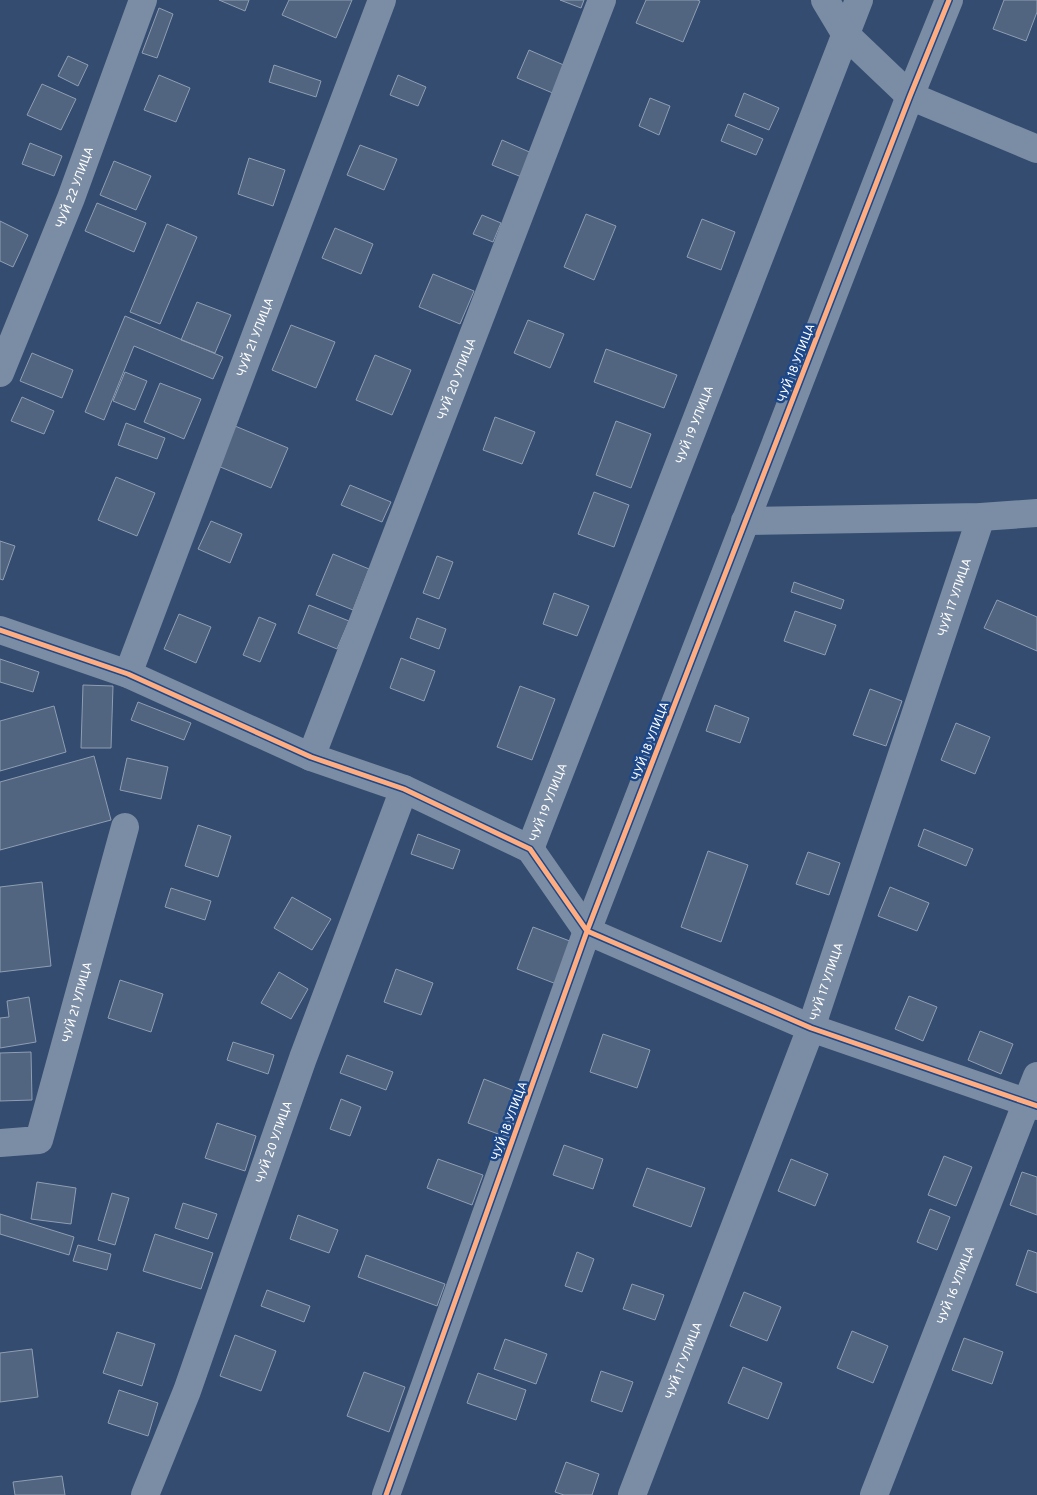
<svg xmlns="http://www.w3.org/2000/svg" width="1037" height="1495" font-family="Overpass,sans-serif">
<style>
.building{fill:#516480;stroke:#8f9eb3}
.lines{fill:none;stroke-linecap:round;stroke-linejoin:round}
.minor{stroke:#7b8da5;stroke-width:28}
.cycleway-casing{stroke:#1c4789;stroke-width:8}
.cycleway{stroke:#ffac80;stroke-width:5}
.labels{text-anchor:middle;stroke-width:5;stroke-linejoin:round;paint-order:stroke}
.street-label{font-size:12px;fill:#fff;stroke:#1c4789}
</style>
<rect width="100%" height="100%" fill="#344c70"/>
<!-- building -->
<path class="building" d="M 219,0 L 249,0 L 245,11 Z
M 289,0 L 352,0 L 336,38 L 282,15 Z
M 560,0 L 584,0 L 581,8 Z
M 646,0 L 697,0 L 700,1 L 683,42 L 636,23 Z
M 1004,0 L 1037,0 L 1037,12 L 1026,41 L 993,29 Z
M 159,8 L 173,14 L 157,58 L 142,53 Z
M 529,50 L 566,66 L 555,94 L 517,78 Z
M 68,56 L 88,65 L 78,86 L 58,76 Z
M 274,65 L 321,81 L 316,97 L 269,82 Z
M 159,75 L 190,88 L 176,122 L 144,110 Z
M 398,75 L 426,87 L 418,106 L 390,95 Z
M 42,84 L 76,99 L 61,130 L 27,115 Z
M 744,93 L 779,108 L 769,130 L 735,116 Z
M 650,98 L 670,106 L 659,135 L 639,126 Z
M 728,124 L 763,139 L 756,155 L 721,141 Z
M 502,140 L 534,154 L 524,178 L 492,165 Z
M 30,143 L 62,156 L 54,176 L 22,164 Z
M 360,145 L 397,159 L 384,190 L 347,175 Z
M 249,158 L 285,170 L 273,206 L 238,194 Z
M 114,161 L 151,176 L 136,210 L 100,195 Z
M 97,203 L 146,223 L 134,252 L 85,231 Z
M 586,214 L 616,226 L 594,280 L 564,267 Z
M 482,215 L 501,223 L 493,242 L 473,234 Z
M 702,219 L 735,232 L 721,270 L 687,257 Z
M 0,221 L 28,235 L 13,267 L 0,261 Z
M 167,224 L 197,237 L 160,324 L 130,312 Z
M 335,228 L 373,244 L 361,274 L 322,258 Z
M 433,274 L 474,291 L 460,324 L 419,307 Z
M 197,302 L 231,315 L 215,353 L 181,340 Z
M 125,316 L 223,357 L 213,379 L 134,346 L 104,420 L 85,412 Z
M 528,320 L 564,334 L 550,368 L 514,353 Z
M 291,325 L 335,342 L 316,388 L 272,370 Z
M 606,349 L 677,375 L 664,408 L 594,382 Z
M 32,353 L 73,370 L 62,398 L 20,381 Z
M 375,355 L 411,370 L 392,415 L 356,400 Z
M 125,372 L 147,381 L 135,410 L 113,401 Z
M 160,383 L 201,399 L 184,439 L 144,422 Z
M 22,397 L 54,411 L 44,434 L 11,421 Z
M 495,417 L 535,432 L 522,464 L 483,450 Z
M 616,421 L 651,434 L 631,488 L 596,475 Z
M 126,423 L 165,438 L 157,459 L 118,445 Z
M 235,426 L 288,448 L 271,488 L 218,466 Z
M 116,477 L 155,493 L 137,536 L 98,520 Z
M 350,485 L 391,502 L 382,522 L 341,505 Z
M 594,492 L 629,505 L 614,547 L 578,534 Z
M 211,521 L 242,534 L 230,563 L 198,549 Z
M 0,541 L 15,546 L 3,580 L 0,579 Z
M 333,554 L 369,569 L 353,610 L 316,595 Z
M 437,556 L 453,562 L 439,599 L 423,593 Z
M 794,582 L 844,600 L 841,609 L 791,592 Z
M 554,593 L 589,606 L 577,636 L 543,624 Z
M 997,600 L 1037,617 L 1037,651 L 984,628 Z
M 309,605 L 349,621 L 337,649 L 298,633 Z
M 795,611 L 836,625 L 825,655 L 784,641 Z
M 179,614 L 211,627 L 196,663 L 164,649 Z
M 259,617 L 276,624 L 260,662 L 243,655 Z
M 417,618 L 446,629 L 439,649 L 410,638 Z
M 401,658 L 435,671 L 424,701 L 390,688 Z
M 0,659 L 39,672 L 33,692 L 0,682 Z
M 83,685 L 113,686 L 111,748 L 81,748 Z
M 520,686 L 555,699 L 532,760 L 497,747 Z
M 870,689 L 902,701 L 886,746 L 853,735 Z
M 138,702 L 191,723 L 184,740 L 131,720 Z
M 715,705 L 749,718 L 740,743 L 706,731 Z
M 54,706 L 66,752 L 0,771 L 0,721 Z
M 956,723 L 990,737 L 975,774 L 941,760 Z
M 94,756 L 111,820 L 0,850 L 0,782 Z
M 127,758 L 168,767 L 161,799 L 120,790 Z
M 198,825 L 231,836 L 218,877 L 185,866 Z
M 924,829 L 973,849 L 966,866 L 918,846 Z
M 418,834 L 460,850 L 453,869 L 411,854 Z
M 708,851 L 748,865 L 721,942 L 681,927 Z
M 808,852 L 840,863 L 829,895 L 796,884 Z
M 42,882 L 51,966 L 0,972 L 0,887 Z
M 890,887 L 929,903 L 917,931 L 878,916 Z
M 171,888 L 211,901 L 205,920 L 165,907 Z
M 292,897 L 331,919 L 312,950 L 274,928 Z
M 533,927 L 575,943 L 559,985 L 517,969 Z
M 396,969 L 433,983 L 421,1015 L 384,1002 Z
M 279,972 L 308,989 L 291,1019 L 261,1003 Z
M 120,980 L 163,994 L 151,1032 L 108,1018 Z
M 909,996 L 937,1007 L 923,1041 L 895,1029 Z
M 29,997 L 36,1042 L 0,1048 L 0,1018 L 9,1017 L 7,1001 Z
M 980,1031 L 1013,1044 L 1001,1074 L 968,1060 Z
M 603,1034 L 650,1050 L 637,1088 L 590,1072 Z
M 233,1042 L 274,1055 L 268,1074 L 227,1060 Z
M 31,1052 L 32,1100 L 0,1101 L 0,1053 Z
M 347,1055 L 393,1072 L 386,1090 L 340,1073 Z
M 484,1079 L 517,1092 L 501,1135 L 468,1123 Z
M 341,1099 L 361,1107 L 350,1136 L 330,1129 Z
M 217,1123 L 256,1136 L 245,1171 L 205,1158 Z
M 564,1145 L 603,1159 L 593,1189 L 553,1175 Z
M 944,1156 L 972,1167 L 956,1206 L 928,1195 Z
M 438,1159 L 483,1175 L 472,1205 L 427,1188 Z
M 791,1159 L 828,1174 L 815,1206 L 778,1191 Z
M 647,1168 L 705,1188 L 691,1227 L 633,1206 Z
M 1022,1172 L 1037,1177 L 1037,1215 L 1010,1205 Z
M 37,1182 L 76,1188 L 71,1224 L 31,1219 Z
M 112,1193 L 129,1198 L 115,1245 L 98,1240 Z
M 183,1203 L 217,1214 L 208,1239 L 175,1228 Z
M 930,1209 L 950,1217 L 937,1250 L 917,1242 Z
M 0,1214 L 74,1237 L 69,1255 L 0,1234 Z
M 298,1215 L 338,1230 L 329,1253 L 290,1239 Z
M 155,1234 L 213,1253 L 201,1289 L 143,1271 Z
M 78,1245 L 111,1254 L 107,1270 L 73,1261 Z
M 1028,1250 L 1037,1253 L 1037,1293 L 1016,1285 Z
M 577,1252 L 594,1259 L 582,1292 L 565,1286 Z
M 366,1255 L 445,1284 L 437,1306 L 358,1277 Z
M 632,1284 L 664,1295 L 655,1320 L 623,1309 Z
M 267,1290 L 310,1306 L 304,1322 L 261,1306 Z
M 744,1292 L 781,1307 L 767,1341 L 730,1326 Z
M 852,1331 L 888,1346 L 873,1383 L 837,1368 Z
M 117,1332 L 155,1344 L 142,1386 L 103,1373 Z
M 235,1335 L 276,1351 L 261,1391 L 220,1376 Z
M 964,1338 L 1003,1352 L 992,1384 L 952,1370 Z
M 505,1339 L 547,1354 L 536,1384 L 494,1369 Z
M 32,1349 L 38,1397 L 0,1402 L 0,1353 Z
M 743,1367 L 782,1383 L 768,1419 L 728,1403 Z
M 601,1371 L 633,1382 L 622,1412 L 591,1401 Z
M 364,1372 L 405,1387 L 389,1432 L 347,1416 Z
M 478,1373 L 526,1390 L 516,1420 L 467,1403 Z
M 119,1390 L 158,1403 L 148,1436 L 108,1423 Z
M 566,1462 L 599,1474 L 592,1495 L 564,1495 L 555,1492 Z
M 62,1476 L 65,1495 L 15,1495 L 13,1482 Z"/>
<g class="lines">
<!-- minor -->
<g class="minor">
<path d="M 825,0 L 846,35 L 910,96 L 1037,149"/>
<path id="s1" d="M 0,373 L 71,198 L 143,0"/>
<path d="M 745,521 L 981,517 L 1037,513"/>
<path d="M 0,630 L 128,674 L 311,757 L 404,789 L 530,849 L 587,931 L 811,1028 L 1037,1106"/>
<path id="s2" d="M 128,674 L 382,0"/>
<path id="s3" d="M 311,757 L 602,0"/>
<path id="s4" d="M 530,849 L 859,0"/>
<path id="s5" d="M 0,1143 L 39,1140 L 125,827"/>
<path id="s6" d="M 145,1495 L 187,1391 L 303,1058 L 404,789"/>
<path d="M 386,1495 L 587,931 L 910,96 L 949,0"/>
<path id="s7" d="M 632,1495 L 811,1028 L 981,517"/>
<path id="s8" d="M 874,1495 L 1037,1076"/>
</g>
<defs>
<path id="cycleway" d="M 0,630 L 128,674 L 311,757 L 404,789 L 530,849 L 587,931 L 811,1028 L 1037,1106
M 386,1495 L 587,931 L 910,96 L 949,0"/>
</defs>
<!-- cycleway casing -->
<use href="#cycleway" class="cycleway-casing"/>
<!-- cycleway -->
<use href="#cycleway" class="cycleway"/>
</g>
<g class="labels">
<!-- street labels -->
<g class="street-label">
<text dy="4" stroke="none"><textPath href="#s1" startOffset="200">ЧУЙ 22 УЛИЦА</textPath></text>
<text dy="4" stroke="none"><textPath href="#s2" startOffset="360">ЧУЙ 21 УЛИЦА</textPath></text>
<text transform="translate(796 363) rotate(-69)" y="4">ЧУЙ 18 УЛИЦА</text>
<text dy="4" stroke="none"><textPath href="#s3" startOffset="405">ЧУЙ 20 УЛИЦА</textPath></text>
<text dy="4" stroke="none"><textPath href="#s4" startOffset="455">ЧУЙ 19 УЛИЦА</textPath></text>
<text dy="4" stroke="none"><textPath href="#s7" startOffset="954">ЧУЙ 17 УЛИЦА</textPath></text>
<text transform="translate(650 741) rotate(-69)" y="4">ЧУЙ 18 УЛИЦА</text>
<text dy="4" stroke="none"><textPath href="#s4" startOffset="50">ЧУЙ 19 УЛИЦА</textPath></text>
<text dy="4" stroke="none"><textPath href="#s7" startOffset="549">ЧУЙ 17 УЛИЦА</textPath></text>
<text dy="4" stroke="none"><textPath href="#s5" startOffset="182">ЧУЙ 21 УЛИЦА</textPath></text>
<text transform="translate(509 1121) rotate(-70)" y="4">ЧУЙ 18 УЛИЦА</text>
<text dy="4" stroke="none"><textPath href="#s6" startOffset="376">ЧУЙ 20 УЛИЦА</textPath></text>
<text dy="4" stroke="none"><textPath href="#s8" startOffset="225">ЧУЙ 16 УЛИЦА</textPath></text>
<text dy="4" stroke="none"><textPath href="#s7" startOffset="144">ЧУЙ 17 УЛИЦА</textPath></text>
</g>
</g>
</svg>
